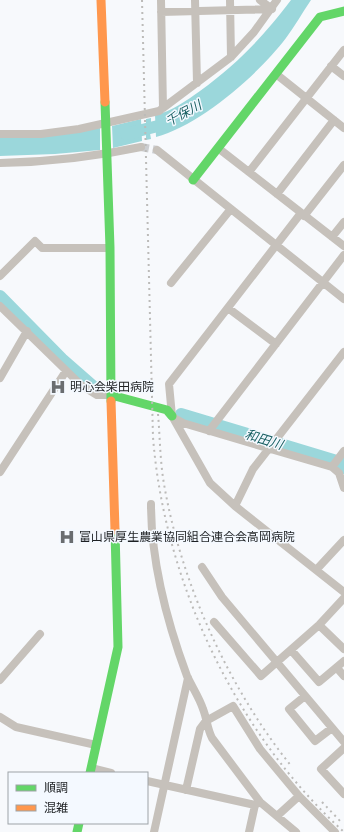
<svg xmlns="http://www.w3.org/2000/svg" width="344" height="832" font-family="'Alegreya Sans','Noto Sans JP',sans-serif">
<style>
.water{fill:#9bd7db}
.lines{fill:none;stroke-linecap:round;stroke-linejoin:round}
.river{stroke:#9bd7db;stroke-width:12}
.street-tunnel{stroke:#ccced1;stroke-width:8;stroke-dasharray:8 4;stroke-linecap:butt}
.street{stroke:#c6c1bb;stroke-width:8}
.fast{stroke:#63d668;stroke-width:9}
.slow{stroke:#ff974d;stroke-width:9}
.rail{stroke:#bcbbb9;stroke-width:2;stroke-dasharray:2 4;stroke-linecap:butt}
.labels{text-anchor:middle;stroke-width:3;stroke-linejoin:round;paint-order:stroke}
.poi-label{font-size:12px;fill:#1e2124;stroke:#f4f9ff;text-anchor:start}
.water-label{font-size:13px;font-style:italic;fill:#185f62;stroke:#f4f9ff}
</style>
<rect width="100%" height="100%" fill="#f7f9fc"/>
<!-- water -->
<path class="water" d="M 291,0 L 311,0 C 302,13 295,26 286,38 C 258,75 200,125 156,137 L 155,115 C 171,112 187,100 200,91 C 239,62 262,38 291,0 Z
M 151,118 L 151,126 L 149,127 L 151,139 L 146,140 L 146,131 L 148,127 L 146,126 L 146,119 Z
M 141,119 L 142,141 L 113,148 L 112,126 Z
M 100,128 L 100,150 L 55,154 L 0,156 L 0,137 Z"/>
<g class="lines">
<!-- river -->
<path class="river" d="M 126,134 L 170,123
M 0,296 L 62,359 L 94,387
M 181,414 L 340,462 L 344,468"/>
<!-- street-tunnel -->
<path class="street-tunnel" d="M 141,147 L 157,150"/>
<!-- street -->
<path class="street" d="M 161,0 L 163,108
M 195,0 L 197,83
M 230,0 L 231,57
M 260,0 L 272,9
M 161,12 L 272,9
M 331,66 L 344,76
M 276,74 L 344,128
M 0,134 L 41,134 L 79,129 L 159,111 L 231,57 L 254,32 L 277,0
M 218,148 L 344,246
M 157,150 L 344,299
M 0,163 C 48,162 94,157 141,147
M 249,172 L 344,50
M 277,194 L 334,120
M 301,213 L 169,384 L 172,416 L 210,483 L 235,506 L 344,592
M 304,216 L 344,165
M 332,237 L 344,222
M 0,276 L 35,241 L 42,248 L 110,248
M 171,283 L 230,210
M 0,306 L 81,385 L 97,395 L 111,395
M 228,308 L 276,344
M 0,378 L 27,331
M 174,418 L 183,423 L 332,467 L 339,473 L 344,488
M 209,431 L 344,255
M 332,467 L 344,451
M 0,472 L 66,371
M 151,504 C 151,562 167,622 187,676 C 192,687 199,697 203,709 C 207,719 207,728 212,738 L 260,802 L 296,832
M 235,506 L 253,469 L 344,352
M 202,567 L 222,597 L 344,742
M 317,569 L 344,540
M 214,622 L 261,676 L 319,625 L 344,598
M 319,625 L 344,649
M 291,650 L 319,682 L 344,661
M 337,668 L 344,676
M 0,680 L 40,634
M 305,696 L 289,709 L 315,741 L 332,728
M 0,717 L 16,727 L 96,745
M 344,748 L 321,769 L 344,794
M 91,768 L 111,773
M 147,781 L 255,805 L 260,802
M 186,790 L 200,729 L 206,721 L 233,706 L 260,749 L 299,796 L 335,832
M 277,816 L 299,796
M 154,832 L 188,678
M 249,832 L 255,805"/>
<!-- fast -->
<path class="fast" d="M 105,102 L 110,248 L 111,401
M 193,180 L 320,17 L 344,11
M 111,395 L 167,410 L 172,416
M 90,773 L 118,647 L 115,530
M 77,832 L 79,823"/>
<!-- slow -->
<path class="slow" d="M 101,0 L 105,102
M 111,401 L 115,530"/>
<!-- rail -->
<path class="rail" d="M 142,0 L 153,437 C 164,581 236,734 344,832
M 158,414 C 160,437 160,461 164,484 C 181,583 229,689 292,767
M 322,802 L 341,822"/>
</g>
<!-- icons -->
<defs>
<symbol id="hospital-bare" viewBox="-9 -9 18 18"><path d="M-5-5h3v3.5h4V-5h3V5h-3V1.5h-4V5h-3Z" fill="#6a6d70" stroke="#f4f9ff" stroke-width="2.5" paint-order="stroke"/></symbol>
</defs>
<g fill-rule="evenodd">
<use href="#hospital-bare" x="47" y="376" width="22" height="22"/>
<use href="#hospital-bare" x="56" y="526" width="22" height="22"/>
</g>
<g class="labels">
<!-- poi labels -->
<g class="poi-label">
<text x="70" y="391">明心会柴田病院</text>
<text x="79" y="541">富山県厚生農業協同組合連合会高岡病院</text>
</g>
<!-- water labels -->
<g class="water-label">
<text transform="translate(183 113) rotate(-28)" y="5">千保川</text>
<text transform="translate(264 439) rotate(17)" y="5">和田川</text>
</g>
</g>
<!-- legend -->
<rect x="8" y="772" width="140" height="52" fill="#f4f9ff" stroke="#9ea3a7"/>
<rect x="16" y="785" width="20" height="6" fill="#63d668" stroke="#9ea3a7"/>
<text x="44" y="792" font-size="12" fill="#1e2124">順調</text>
<rect x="16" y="805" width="20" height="6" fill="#ff974d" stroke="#9ea3a7"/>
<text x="44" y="812" font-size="12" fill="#1e2124">混雑</text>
</svg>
